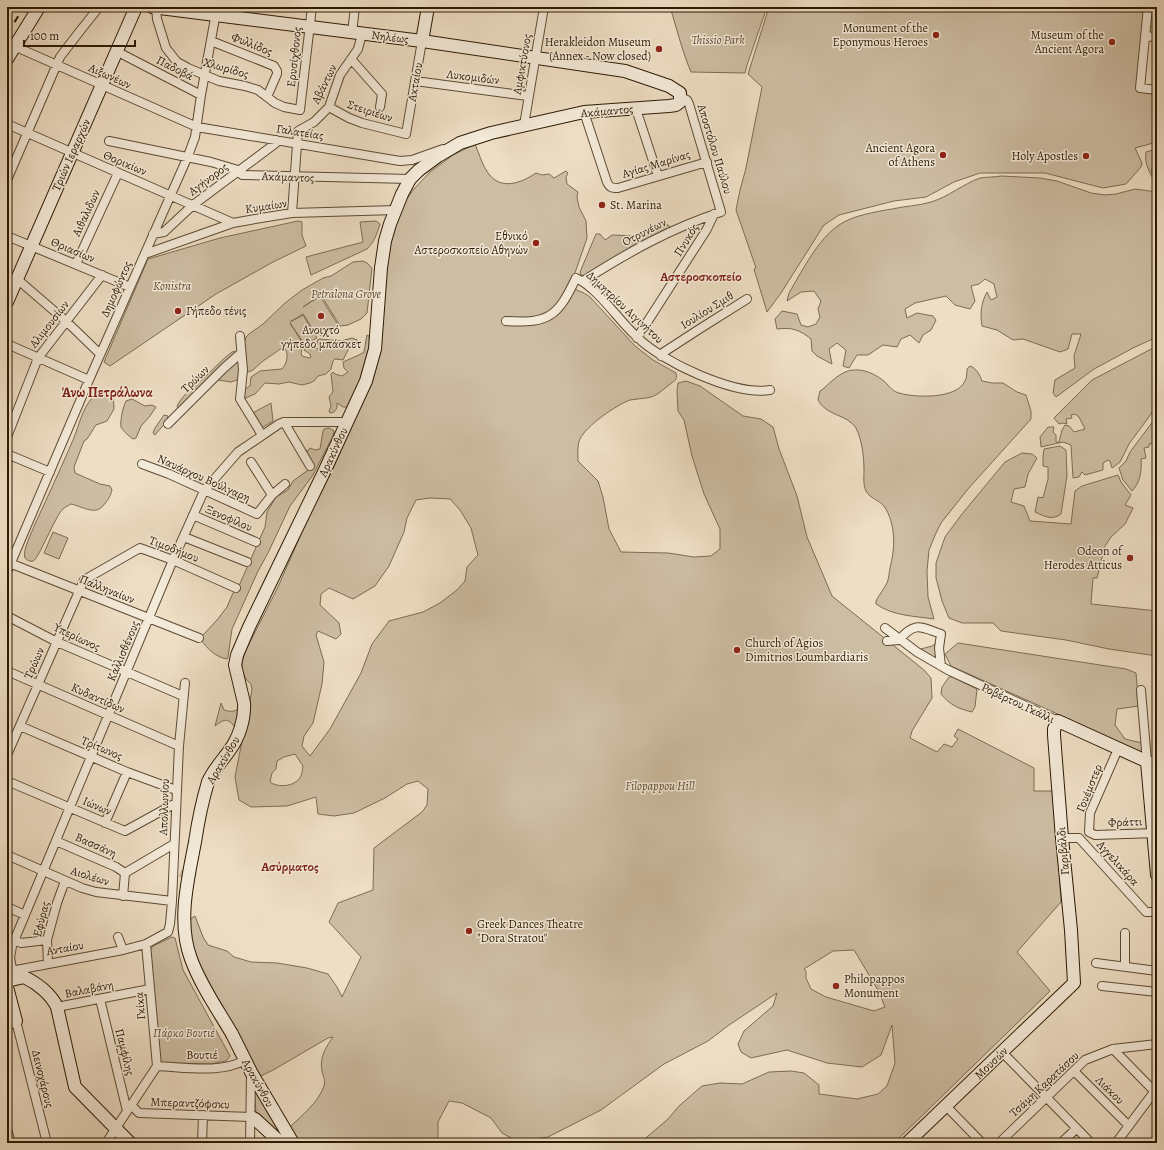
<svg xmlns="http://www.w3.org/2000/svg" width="1164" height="1150" font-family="Alegreya,serif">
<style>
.green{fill:#cdbda3;stroke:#7c6c52;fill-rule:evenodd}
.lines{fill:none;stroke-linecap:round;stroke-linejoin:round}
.street-tunnel{stroke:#c7b79d;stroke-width:8;stroke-dasharray:8 4;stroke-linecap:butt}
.street-casing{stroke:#5c4b32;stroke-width:10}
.secondary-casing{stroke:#2c1a02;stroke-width:14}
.street{stroke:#f4ead9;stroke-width:8}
.secondary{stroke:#f4ead9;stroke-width:12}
.rail{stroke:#2c1a02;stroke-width:2;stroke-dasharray:7 7;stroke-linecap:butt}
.secondary-bridge-casing{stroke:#2c1a02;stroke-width:14;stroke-linecap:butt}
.secondary-bridge{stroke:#f4ead9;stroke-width:12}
.poi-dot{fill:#8f2418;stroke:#f4ead9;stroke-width:1.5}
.labels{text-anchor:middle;stroke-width:3;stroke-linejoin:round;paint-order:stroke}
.poi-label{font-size:12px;fill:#2c1a02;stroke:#f4ead9;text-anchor:end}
.street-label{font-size:12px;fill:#2c1a02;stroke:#f4ead9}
.park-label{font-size:12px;font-style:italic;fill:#5c4b32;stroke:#f4ead9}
.neighbourhood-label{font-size:13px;font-weight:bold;fill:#7a1f14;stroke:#f4ead9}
.quarter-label{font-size:14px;font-weight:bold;fill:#7a1f14;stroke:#f4ead9}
</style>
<rect width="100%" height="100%" fill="#eedec4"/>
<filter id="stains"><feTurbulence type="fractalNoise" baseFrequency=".005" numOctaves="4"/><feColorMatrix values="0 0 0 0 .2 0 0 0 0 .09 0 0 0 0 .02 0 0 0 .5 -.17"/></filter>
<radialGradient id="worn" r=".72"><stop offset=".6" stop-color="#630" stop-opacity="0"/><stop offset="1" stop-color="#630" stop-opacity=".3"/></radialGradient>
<!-- green -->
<path class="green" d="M 670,7 L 767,7 L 747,65 L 745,73 L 691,72 C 682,51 677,29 670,7 Z
M 769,7 L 1145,7 L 1142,28 L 1137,90 L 1157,92 L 1157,142 L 1135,148 L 1142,163 L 1141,167 L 1126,184 L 1103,188 L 1045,173 L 980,173 L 954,182 L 926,197 L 894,201 L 839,215 L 824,225 L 781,293 L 767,312 L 754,269 L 756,268 L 736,210 L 740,190 L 746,168 L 762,87 L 748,74 Z
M 475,144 C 479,153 482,165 488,173 C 501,191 521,183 536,173 L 542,175 L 549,174 L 554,178 L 566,171 L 568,173 L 566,177 L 567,184 L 578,192 L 577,197 L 579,207 L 586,221 L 587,238 L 575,273 L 572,276 L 569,286 C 577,291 582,291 590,297 L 635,346 L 653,360 L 676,373 C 678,380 674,381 669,385 C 661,391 656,397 646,398 C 641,399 635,399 630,400 C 616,405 586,426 580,439 C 577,445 578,455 578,461 L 598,481 L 603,497 L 609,529 L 621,552 L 668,553 L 694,557 L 711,556 L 720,549 L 720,529 L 704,494 L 692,456 L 684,420 L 678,411 L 677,391 L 678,383 L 686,381 L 700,386 L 743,416 L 761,419 L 773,427 L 779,449 L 797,496 L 807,537 L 832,596 L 924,670 L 931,678 L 932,698 L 912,731 L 910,738 L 937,752 L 944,744 L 952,747 L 958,739 L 954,736 L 958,729 L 1034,768 L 1034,791 L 1054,791 L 1061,902 L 1017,952 L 1050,991 L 894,1143 L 640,1143 L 668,1119 L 679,1106 L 702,1086 L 720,1083 L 742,1084 L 769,1072 L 791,1071 L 804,1073 L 819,1085 L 819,1094 L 857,1099 L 878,1094 L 887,1086 L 895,1063 L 892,1025 L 881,1055 L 862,1067 L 827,1063 L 787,1050 L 751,1058 L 741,1052 L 738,1044 L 744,1031 L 773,1006 L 777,993 L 729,1025 L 708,1041 L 664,1064 L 601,1110 L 548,1137 L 518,1142 L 502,1133 L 491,1118 L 462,1103 L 449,1101 L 438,1122 L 438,1143 L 301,1143 L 290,1127 C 302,1115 318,1103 324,1086 C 326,1080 323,1077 322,1071 C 319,1058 326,1047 333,1037 L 328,1038 L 275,1069 L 259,1077 L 198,967 L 187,921 L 195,916 L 203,937 L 208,945 L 227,951 L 234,957 L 251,962 L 277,963 L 307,968 L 328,974 L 337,987 L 342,997 L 361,957 L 329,922 L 338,903 L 373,890 L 374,848 L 422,812 L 427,805 L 428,789 L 418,781 L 407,784 L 385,798 L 354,813 L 334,816 L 318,814 L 316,797 L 287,806 L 251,807 L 239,800 L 235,777 L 252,690 L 251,684 L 246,679 L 242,671 L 242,663 L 245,652 L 278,587 L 315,502 L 332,471 L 373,377 L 377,364 L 379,355 L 384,269 L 400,208 L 414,189 L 430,172 L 453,155 ZM 430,498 L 450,499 L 460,510 L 471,528 L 478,555 L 467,567 L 465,581 L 457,590 L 440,603 L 423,612 L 389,621 L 372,644 L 361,673 L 330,729 L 310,756 L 302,746 L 304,736 L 313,723 L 322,684 L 324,662 L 316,635 L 318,631 L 336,639 L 341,634 L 339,623 L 320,605 L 321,594 L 329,588 L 353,599 L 375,586 L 389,566 L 404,532 L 407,518 L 416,500 ZM 295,754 L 303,766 C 302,772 302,777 297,781 C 290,787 276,787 270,782 L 272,773 L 276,769 L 277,761 L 284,757 ZM 854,950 L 878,990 L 885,1007 L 874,1011 L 826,997 L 811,989 L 806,978 L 806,971 L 804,969 L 833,951 Z
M 1157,149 L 1157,168 L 1151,169 L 1156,184 C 1150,173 1144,164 1146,152 Z
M 1001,176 L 1040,178 L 1057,181 L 1091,193 L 1105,195 L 1116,194 L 1135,189 L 1157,192 L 1157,337 L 1133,348 L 1094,369 L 1056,397 L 1053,393 L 1055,380 L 1075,368 L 1074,356 L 1081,334 L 1072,334 L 1068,349 L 1060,352 L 1023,339 L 1013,340 L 997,330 L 982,326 C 980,313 981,303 987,292 L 991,300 L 997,297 L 994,284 L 985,279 L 979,284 L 971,286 L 975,301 L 970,309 L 955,305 L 946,296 L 915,303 L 905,309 L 907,318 L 917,313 L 933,316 L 936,320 L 931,330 L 923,335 L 919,343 L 910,335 L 901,339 L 897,347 L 883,345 L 868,355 L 857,355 L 849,368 L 843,366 L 846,350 L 837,343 L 829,349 L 832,364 L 817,356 L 812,351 L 811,339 C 800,330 792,327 777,329 L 775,319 L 782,311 L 797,314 L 801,325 L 808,327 L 816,324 L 820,317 L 818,309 L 821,301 L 814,291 L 801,292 L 787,301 L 789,293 C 802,271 818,239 839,225 C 854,215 875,212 892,209 C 905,206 918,206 931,202 C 948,197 963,184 980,178 C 987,177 995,177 1001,176 Z
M 298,221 L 302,222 L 302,235 L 306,246 L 273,262 L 216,294 L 110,366 L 104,362 L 148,259 L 220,238 Z
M 376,221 L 380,224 C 377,234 374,242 367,249 L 311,275 L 306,257 L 363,242 L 360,222 Z
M 663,225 L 668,225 L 671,228 L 624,252 L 587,276 L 581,275 L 580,272 L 596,234 L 600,234 L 605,240 L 612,235 L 638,236 L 648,234 L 658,229 Z
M 363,261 L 367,263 L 372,268 L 367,313 L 361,319 L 348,325 L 340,326 L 321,295 L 303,307 L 320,296 L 338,325 L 321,336 L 318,331 L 315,333 L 303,314 L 290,322 L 303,315 L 317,338 L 305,345 L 290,323 L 303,344 L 301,353 L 302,356 L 309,358 L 311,357 L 310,354 L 304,350 L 306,346 L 312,346 L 318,349 L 320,349 L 317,341 L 319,339 L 341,341 L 352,338 L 357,340 L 358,342 L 356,345 L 349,348 L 343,360 L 335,359 L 333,361 L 331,369 L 326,374 L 318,376 L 314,381 L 310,383 L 302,385 L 289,382 L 279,384 L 265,383 L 255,394 L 243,399 L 245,389 L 250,386 L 251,377 L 260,371 L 282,369 C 287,363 289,356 285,348 L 282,348 L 263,361 L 253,370 L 248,372 L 246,370 L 244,343 L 246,337 L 249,334 L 263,324 L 285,303 L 302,290 L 323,278 L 331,276 L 353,262 Z
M 367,335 L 369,336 C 372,357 357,389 348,407 L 343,407 L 337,403 L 337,408 L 334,412 L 330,413 L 329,411 L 331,406 L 329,397 L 333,392 L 331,374 L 333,372 L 335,374 L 342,376 L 348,372 L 344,368 L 343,362 L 359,355 L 364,352 Z
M 1157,346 L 1157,406 L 1154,410 L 1129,444 L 1120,462 L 1112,468 L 1110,461 L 1108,460 L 1103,463 L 1103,470 L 1085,475 L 1082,472 L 1079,477 L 1073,478 L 1071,445 L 1063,442 L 1041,447 L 1040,437 L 1048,427 L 1054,427 L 1053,432 L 1056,435 L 1056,442 L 1059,442 L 1062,430 L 1065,425 L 1069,426 L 1074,432 L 1085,429 L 1079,417 L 1075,414 L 1071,415 L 1072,418 L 1066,419 L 1067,424 L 1063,423 L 1059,424 L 1054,418 L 1092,380 Z
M 234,351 L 237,352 C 240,359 242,373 237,380 L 231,382 L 218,380 L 180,407 L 178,408 L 177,406 C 184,392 199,383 210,372 C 218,365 224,357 234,351 Z
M 970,366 C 976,368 980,375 982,381 L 992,383 L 1003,383 L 1017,392 L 1026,395 L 1031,411 L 1031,419 L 968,489 L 941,523 L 936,533 L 929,550 L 927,571 L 928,597 L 934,619 C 914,616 893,616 876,604 L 876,601 C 879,595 884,589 887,583 C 889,578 889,573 890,568 C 895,548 896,528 886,509 C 881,500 870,499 866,491 C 863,485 864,477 864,470 C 864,457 862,440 856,428 C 847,414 826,416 818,400 L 820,391 L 823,389 C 831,382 842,370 854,370 C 865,369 877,375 885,382 C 890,387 892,391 899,393 C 916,398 957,399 965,381 C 967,378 967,372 967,369 Z
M 105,390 L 111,390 L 113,393 L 114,409 L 107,421 L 96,425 L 87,439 L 84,441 L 74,467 L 75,473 L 100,484 L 110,486 L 112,490 C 110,498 107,501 102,507 C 94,515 81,506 71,504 C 68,506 65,507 63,509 C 55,516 39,559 33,561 C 30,562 27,560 25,558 C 22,551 32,532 35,524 C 48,496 61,468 73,440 C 79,426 82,409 92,398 C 95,393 100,391 105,390 Z
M 132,399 L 145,406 L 152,405 L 156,407 L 150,416 L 141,426 L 136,438 L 133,439 C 130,437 122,430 121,427 C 120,420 123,407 126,401 Z
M 271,403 L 273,421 L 258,430 L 249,415 Z
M 164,415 L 168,416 L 166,422 L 155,435 L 153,433 L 155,428 Z
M 1157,416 L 1157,445 L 1155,445 L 1155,443 L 1149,444 L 1149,447 L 1144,448 L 1146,458 L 1141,459 C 1142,471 1140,483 1132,491 L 1123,480 L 1119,468 L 1126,461 L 1130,452 Z
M 329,428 L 334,431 L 333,436 L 313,475 L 290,506 L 268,553 L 258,571 L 232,629 L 228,657 L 227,659 C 215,657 208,649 201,640 L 203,635 L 217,620 L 227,607 L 233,593 L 238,588 L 265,527 L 267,512 L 276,497 L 288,490 L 293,481 L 311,468 L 304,449 L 308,451 L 310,448 L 315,450 L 320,449 L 323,431 L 324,429 Z
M 1060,446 L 1066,450 L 1067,476 L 1061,514 C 1052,521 1044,516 1035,512 L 1038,497 L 1043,498 L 1048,479 L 1048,467 L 1043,466 L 1043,457 L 1044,449 Z
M 1022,453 L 1032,454 L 1037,458 L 1028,474 L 1025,487 L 1014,489 L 1011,502 L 1024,506 L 1030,521 L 1071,524 L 1075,491 L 1082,486 L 1118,475 L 1121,482 L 1131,495 L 1125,505 L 1133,508 L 1125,524 L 1111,537 L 1105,546 L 1097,578 L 1093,578 L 1091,604 L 1157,611 L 1157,656 L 1109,649 L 1066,640 L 1001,631 L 993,623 L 962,623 L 949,618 L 942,601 L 936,578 L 936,563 L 945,537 L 962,514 L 1005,462 Z
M 53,532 L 68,538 L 59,559 L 44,553 Z
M 958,643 L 1126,669 L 1136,673 L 1139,706 L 1117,709 L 1115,725 L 1125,739 L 1142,743 L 1142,752 L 951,666 L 945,654 Z
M 935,644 L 937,661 L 917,650 L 932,646 Z
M 949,677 L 952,677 L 977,689 L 975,707 L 972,712 C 959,709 950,705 941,694 L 942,687 Z
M 221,703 L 224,710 C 231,712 234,712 240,708 L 236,729 C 229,718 225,718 215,726 Z
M 172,937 L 175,938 L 183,970 L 230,1056 L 226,1061 L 211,1064 L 163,1063 L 158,1058 L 150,950 L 153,946 Z
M 254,1084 L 284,1140 L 256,1113 Z"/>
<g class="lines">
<!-- street-tunnel -->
<path class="street-tunnel" d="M 180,873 L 195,878"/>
<defs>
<path id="street" d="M 156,7 L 157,19 L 166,48 L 177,62 L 188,68 L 219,81 L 245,86 L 258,90 L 275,103 L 284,107 L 300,110 L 312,7
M 1148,7 L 1140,88 L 1157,90
M 352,33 L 355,7
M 1145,36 L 1157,37
M 211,41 L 274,66 L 277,71 L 277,74 L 267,97
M 14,46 L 197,127 L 400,161 L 412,160 L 443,149
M 116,51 L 201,95
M 351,59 L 382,94 L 380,107
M 415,81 L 528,96
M 329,107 L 349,118 L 362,123 L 406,134 L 422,41
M 636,109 L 658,176
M 584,112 L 607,182 C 610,188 612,188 618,188 L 707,162
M 7,124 L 233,223
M 524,125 L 544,7
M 109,141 L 211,162 L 238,170 L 242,175 L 410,179
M 7,180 L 60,57 L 80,31 L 99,7
M 292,213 L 298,131 L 314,122 L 329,107 L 340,75 L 358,49 L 362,34
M 153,234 L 164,232 L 193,205 L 276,143 L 276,140
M 7,236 L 130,287
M 145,254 L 233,223 L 261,218 L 292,213 L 396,210
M 76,264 L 118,173
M 17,279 L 67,322 L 100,354
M 583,281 C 627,253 671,228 721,212 L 689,104 L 687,100 L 681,97
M 506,321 C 549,324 558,316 576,278 C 599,289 618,320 637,337 C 662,362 735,396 770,390
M 240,336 L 243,370 L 240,399 L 262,435
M 637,338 L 707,229 L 714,214
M 7,344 L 89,380
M 661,356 L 664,352 L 701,328 L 747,299
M 284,422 L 310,466
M 168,424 L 224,368 L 241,353
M 7,437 L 38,358 L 102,275
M 7,454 L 50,472
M 251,462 L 272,495
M 142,464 L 169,474 L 257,514 L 272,495 L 285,484
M 193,515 L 256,542
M 184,537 L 247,562
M 7,562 L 199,638
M 7,572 L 89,380 L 188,156 L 195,137 L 201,95 L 217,7
M 7,616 L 57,642 L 183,696
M 885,628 L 917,652 L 948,670 L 1058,721
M 887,641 L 899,640 C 915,621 921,627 941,634 L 939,648 L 941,666
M 7,671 L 179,746
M 1141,690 L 1147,762 L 1150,762
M 20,726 L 127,772 L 176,790
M 1118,749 L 1090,813 L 1089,832 L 1095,835 L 1157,833
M 7,755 L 84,580 L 140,548 L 173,560 L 236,588
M 7,781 L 125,831 L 176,803
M 105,823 L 127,772
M 1062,838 L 1079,838 L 1146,912 L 1157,912
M 56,841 L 116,867 L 125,873
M 7,855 L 82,888 L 96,892 L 172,901
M 123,896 L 125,873 L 174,844
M 7,907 L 25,915
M 1125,933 L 1125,967
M 7,937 L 21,943 L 47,940
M 118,937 L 123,950
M 146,944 L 157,1066
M 1096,963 L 1157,971
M 48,964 L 47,940 L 57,903 L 65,881
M 11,971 L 123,950 L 146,944 L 168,932 L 170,924 L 172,901 L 179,746 L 185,683
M 14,979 L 10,958 L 12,946 L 173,560 L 204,491 L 238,452 L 279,424 L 284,422 L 347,422
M 1102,986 L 1157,992
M 100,999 L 127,1111
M 57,1007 L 150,989
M 16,1021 L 47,1143
M 1113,1049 L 1157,1094
M 1002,1052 L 1091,1143
M 157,1066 C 184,1067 221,1074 245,1060
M 1074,1071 L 1129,1126
M 131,1105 L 139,1113 L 251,1117
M 946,1106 L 982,1143
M 7,1129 L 11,1143
M 106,1143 L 157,1066
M 202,1143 L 203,1115
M 250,1143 L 251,1074
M 999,1143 L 1085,1060 L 1113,1049 L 1157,1044
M 1061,1143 L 1076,1129
M 1116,1143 L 1157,1088"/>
<path id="secondary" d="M 152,7 L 422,41 L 625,71 L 669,86 L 680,93 L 680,102 L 676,105 L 669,106 L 584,112 L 491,133 L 460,143 L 438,156 L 419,170 L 410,179 L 402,194 L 390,224 L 385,241 L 381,268 L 375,349 L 366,381 L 324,472 L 249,627 L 237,655 L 235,665 L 244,703 C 245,719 239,738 229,751 C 222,761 213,770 208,782
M 422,41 L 428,7
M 7,59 L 39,7
M 7,302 L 136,7
M 1147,762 L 1157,875
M 7,981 L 24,977 C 37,983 51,994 57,1007 L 75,1087 L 130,1143
M 7,987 L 16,1021 L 7,1023
M 232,1034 L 251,1072 L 293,1143
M 251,1117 L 255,1119 L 281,1143
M 907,1143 L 1074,983 L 1071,930 L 1062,838 L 1054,735 L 1054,729 L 1058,721 L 1157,766"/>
</defs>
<!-- street casing -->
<use href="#street" class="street-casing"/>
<!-- secondary casing -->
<use href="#secondary" class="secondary-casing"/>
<!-- street -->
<use href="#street" class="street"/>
<!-- secondary -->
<use href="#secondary" class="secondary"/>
<!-- rail -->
<path class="rail" d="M 7,34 L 24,7"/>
<defs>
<path id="secondary-bridge" d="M 208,782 C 202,802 198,822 195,842 C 188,879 177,922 191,959 C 201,986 218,1010 232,1034"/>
</defs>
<!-- secondary-bridge casing -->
<use href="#secondary-bridge" class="secondary-bridge-casing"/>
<!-- secondary-bridge -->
<use href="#secondary-bridge" class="secondary-bridge"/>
</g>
<!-- markers -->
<g class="poi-dot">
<circle cx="936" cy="35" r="4"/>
<circle cx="1112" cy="42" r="4"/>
<circle cx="659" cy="49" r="4"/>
<circle cx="943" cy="155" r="4"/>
<circle cx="1086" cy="156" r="4"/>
<circle cx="602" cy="205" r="4"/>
<circle cx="536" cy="243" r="4"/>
<circle cx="178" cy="311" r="4"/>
<circle cx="321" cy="316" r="4"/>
<circle cx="1130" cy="558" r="4"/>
<circle cx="737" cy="650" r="4"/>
<circle cx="469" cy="931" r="4"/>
<circle cx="836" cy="986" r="4"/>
</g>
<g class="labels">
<!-- poi labels -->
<g class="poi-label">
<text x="928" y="32">Monument of the<tspan x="928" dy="14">Eponymous Heroes</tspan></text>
<text x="1104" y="39">Museum of the<tspan x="1104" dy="14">Ancient Agora</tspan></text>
<text x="651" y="46">Herakleidon Museum<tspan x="651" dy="14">(Annex - Now closed)</tspan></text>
<text x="935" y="152">Ancient Agora<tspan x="935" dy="14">of Athens</tspan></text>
<text x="1078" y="160">Holy Apostles</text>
<text x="610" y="209" text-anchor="start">St. Marina</text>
<text x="528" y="240">Εθνικό<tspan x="528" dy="14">Αστεροσκοπείο Αθηνών</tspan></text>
<text x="186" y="315" text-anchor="start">Γήπεδο τένις</text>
<text x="321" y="334" text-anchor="middle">Ανοιχτό<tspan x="321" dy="14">γήπεδο μπάσκετ</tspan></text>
<text x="1122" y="555">Odeon of<tspan x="1122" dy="14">Herodes Atticus</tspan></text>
<text x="745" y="647" text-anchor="start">Church of Agios<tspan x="745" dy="14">Dimitrios Loumbardiaris</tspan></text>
<text x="477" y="928" text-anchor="start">Greek Dances Theatre<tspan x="477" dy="14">"Dora Stratou"</tspan></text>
<text x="844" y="983" text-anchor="start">Philopappos<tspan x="844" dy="14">Monument</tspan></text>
</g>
<!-- street labels -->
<g class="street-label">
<text transform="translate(390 37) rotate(7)" y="4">Νηλέως</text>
<text transform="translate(252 44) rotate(22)" y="4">Φυλλίδος</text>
<text transform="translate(294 57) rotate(-84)" y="4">Ερυσίχθονος</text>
<text transform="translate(522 64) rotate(-80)" y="4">Αμφικτύονος</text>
<text transform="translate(175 68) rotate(27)" y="4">Παδοβά</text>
<text transform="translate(226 68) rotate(16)" y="4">Χλωρίδος</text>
<text transform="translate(110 76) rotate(24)" y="4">Αιξωνέων</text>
<text transform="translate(473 77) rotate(7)" y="4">Λυκομιδών</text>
<text transform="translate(415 82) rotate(-80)" y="4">Ακταίου</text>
<text transform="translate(324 84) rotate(-64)" y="4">Αβάντων</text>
<text transform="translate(370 111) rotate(18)" y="4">Στειριέων</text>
<text transform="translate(607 111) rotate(-5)" y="4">Ακάμαντος</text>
<text transform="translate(300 132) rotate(9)" y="4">Γαλατείας</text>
<text transform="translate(715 149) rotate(73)" y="4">Αποστόλου Παύλου</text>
<text transform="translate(71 155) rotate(-66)" y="4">Τριών Ιεραρχών</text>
<text transform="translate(125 163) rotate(23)" y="4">Θορικίων</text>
<text transform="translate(656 164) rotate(-17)" y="4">Αγίας Μαρίνας</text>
<text transform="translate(288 177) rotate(2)" y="4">Ακάμαντος</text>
<text transform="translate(208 179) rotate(-37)" y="4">Αγήνορος</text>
<text transform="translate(266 206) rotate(-9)" y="4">Κυμαίων</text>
<text transform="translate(86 213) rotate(-65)" y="4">Αιθαλιδων</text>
<text transform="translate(644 232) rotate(-27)" y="4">Οτρυνέων</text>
<text transform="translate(686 240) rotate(-58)" y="4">Πνυκός</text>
<text transform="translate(73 250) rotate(23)" y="4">Θριασίων</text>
<text transform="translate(116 289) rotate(-66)" y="4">Δημοφώντος</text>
<text transform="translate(625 307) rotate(43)" y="4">Δημητρίου Αιγινήτου</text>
<text transform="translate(707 310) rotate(-32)" y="4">Ιουλίου Σμιθ</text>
<text transform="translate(49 324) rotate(-52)" y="4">Αλιμουσίων</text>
<text transform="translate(195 379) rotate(-44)" y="4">Τρώων</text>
<text transform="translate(333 452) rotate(-65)" y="4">Αρακύνθου</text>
<text transform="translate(204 478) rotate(24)" y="4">Ναυάρχου Βούλγαρη</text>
<text transform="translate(229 518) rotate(23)" y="4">Ξενοφίλου</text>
<text transform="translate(174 549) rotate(21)" y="4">Τιμοδήμου</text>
<text transform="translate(107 589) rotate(22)" y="4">Παλληναίων</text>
<text transform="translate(77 637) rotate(25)" y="4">Υπερίωνος</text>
<text transform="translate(123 651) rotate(-67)" y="4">Καλλισθένους</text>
<text transform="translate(34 663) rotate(-66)" y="4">Τρώων</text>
<text transform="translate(98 698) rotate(24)" y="4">Κυδαντίδων</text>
<text transform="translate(1018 703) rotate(25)" y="4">Ροβέρτου Γκάλλι</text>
<text transform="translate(102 748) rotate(23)" y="4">Τρίτωνος</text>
<text transform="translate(223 760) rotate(-59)" y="4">Αρακύνθου</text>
<text transform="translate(1089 788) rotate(-68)" y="4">Γουέμστερ</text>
<text transform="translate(97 806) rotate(23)" y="4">Ιώνων</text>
<text transform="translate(164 807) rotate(-88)" y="4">Απολλωνίου</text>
<text transform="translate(1125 822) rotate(-2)" y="4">Φράττι</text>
<text transform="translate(96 845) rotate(24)" y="4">Βασσάνη</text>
<text transform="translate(1063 851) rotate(-95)" y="4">Γαριβάλδι</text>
<text transform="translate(1118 863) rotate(48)" y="4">Αγγελικάρα</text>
<text transform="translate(90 876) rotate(17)" y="4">Αιολέων</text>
<text transform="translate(41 919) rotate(-76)" y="4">Εφύρας</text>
<text transform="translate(65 948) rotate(-10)" y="4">Ανταίου</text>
<text transform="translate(89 989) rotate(-11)" y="4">Βαλαβάνη</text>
<text transform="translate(140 1006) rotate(-95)" y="4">Γκίκα</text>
<text transform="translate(125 1052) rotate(76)" y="4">Παμφίλης</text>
<text x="202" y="1059">Βουτιέ</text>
<text transform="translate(991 1063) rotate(-44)" y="4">Μουσών</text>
<text transform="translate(43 1079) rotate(76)" y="4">Δεινοχάρους</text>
<text transform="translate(258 1083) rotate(61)" y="4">Αρακύνθου</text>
<text transform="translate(1044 1084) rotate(-43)" y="4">Τσάμη Καρατάσου</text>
<text transform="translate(1110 1090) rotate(45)" y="4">Λιάκου</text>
<text transform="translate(190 1103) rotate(2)" y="4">Μπεραντζόφσκυ</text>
</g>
<!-- park labels -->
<g class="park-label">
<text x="718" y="44">Thissio Park</text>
<text x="172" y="290">Konistra</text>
<text x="346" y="298">Petralona Grove</text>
<text x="660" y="790">Filopappou Hill</text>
<text x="184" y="1037">Πάρκο Βουτιέ</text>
</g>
<!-- neighbourhood labels -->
<g class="neighbourhood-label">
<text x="701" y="281">Αστεροσκοπείο</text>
<text x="290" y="871">Ασύρματος</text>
</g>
<!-- quarter labels -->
<g class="quarter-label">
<text x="107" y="397">Άνω Πετράλωνα</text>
</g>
</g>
<!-- margin -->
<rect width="1164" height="1150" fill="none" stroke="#eedec4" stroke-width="24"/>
<rect x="8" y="8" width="1148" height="1134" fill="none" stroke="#2c1a02" stroke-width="2"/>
<rect x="12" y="12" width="1140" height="1126" fill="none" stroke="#2c1a02"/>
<!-- scale -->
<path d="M24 40v6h111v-6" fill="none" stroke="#2c1a02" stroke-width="2"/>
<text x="30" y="40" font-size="12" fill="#2c1a02" stroke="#f4ead9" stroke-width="3" paint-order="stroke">100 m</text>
<rect width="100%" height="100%" filter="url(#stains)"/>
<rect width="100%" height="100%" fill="url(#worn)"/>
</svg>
